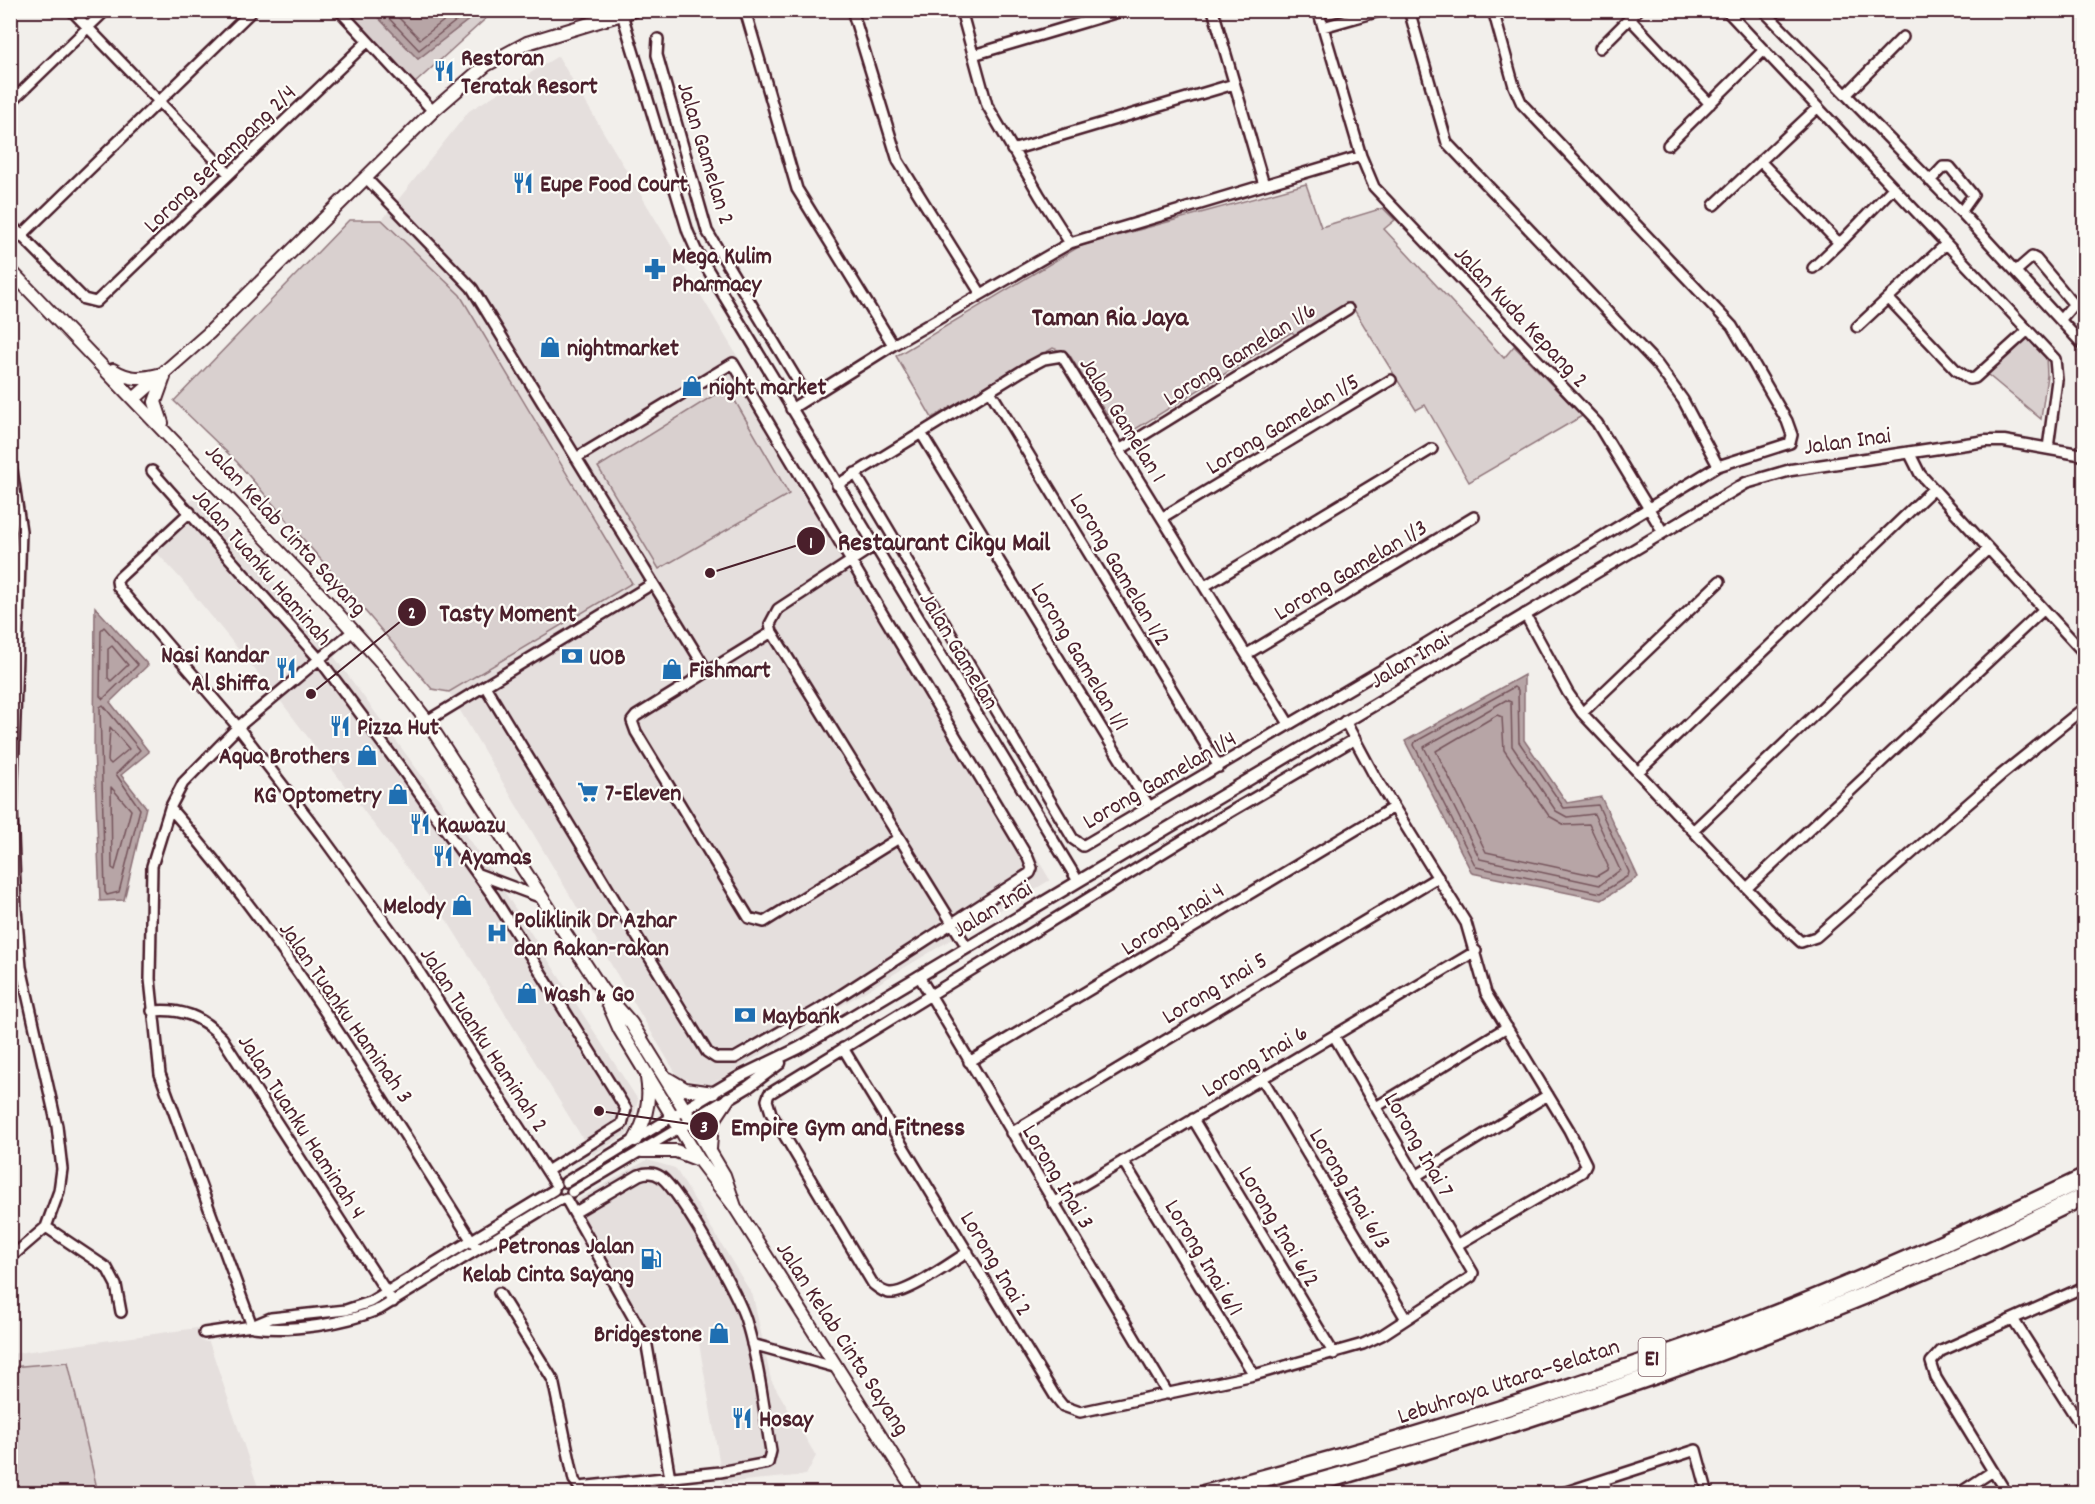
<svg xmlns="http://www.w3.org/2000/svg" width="2095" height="1504" font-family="Dekko,sans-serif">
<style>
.built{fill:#e5dfdd}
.green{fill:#d9d0cf;stroke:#92787d;stroke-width:1.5}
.water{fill:#b7a5a6;stroke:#8b6f75;stroke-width:1.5}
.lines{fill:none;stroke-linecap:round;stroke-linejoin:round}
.shore{stroke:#76555c;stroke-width:1.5}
.minor-casing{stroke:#4a1f2b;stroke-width:14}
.tertiary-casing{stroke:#4a1f2b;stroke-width:15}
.secondary-casing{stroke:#4a1f2b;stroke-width:16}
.motorway-casing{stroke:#4a1f2b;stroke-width:21}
.minor{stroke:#fdfcf7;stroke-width:9}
.tertiary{stroke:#fdfcf7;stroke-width:10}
.secondary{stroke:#fdfcf7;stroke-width:12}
.motorway{stroke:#fdfcf7;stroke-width:16}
.labels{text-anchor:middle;stroke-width:4.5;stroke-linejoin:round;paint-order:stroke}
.shield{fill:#fdfcf7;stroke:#806168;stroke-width:1.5}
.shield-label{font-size:22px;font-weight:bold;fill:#4a1f2b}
.poi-label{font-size:24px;font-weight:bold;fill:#4a1f2b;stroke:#fdfcf7;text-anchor:start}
.street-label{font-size:24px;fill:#4a1f2b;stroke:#fdfcf7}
.quarter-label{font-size:27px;font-weight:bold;fill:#4a1f2b;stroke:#fdfcf7}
.leader{fill:none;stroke:#4a1f2b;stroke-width:2}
.callout-dot{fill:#4a1f2b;stroke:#fdfcf7;stroke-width:2}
.mark-label{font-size:18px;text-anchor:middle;font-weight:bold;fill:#fff}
.callout-label{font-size:26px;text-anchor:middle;font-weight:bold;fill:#4a1f2b;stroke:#fdfcf7;stroke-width:4.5;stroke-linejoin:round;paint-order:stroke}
</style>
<rect width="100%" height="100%" fill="#f2efeb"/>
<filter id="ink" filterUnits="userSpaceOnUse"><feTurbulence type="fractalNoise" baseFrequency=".0167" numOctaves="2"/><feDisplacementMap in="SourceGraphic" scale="12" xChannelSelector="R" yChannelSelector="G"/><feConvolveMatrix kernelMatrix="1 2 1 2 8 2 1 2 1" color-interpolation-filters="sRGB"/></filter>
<g filter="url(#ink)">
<!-- built -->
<path class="built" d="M 558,56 L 1050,880 L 710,1085 L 678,1077 L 449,692 L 631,582 L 382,220 L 469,111 Z
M 195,497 L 302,613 L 486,863 L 638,1100 L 630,1132 L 593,1155 L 448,922 L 279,699 L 181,579 L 147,542 Z
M 647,1160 L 675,1168 L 753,1296 L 771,1380 L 816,1456 L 806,1475 L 723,1483 L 696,1326 L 650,1340 L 572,1203 Z
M 197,1328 L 201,1341 L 209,1342 L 260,1493 L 11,1493 L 10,1354 Z"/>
<!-- green -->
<path class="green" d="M 347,11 L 372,11 L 418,59 L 480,11 L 494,11 L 414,84 Z
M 1306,184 L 1321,227 L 1383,208 L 1395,220 L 1384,229 L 1504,358 L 1514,346 L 1582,416 L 1469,482 L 1425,405 L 1416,410 L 1350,303 L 1296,336 L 1292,332 L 1134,430 L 1124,415 L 1112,423 L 1069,354 L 1053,348 L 932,418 L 896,356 L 1080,246 Z
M 349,220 L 382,220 L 460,295 L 632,583 L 449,692 L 432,689 L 237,462 L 174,401 Z
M 2025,338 L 2032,339 L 2046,356 L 2047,375 L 2041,419 L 1988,375 Z
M 727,387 L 789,494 L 659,569 L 598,467 Z
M 68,1362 L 98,1493 L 11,1493 L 11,1367 Z"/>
<!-- water -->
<path class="water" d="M 372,11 L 480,11 L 418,59 Z
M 95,607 L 148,665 L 110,702 L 149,752 L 121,775 L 146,807 L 124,900 L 100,901 L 94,748 Z
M 1524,675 L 1524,740 L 1567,803 L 1601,797 L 1638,877 L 1602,900 L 1472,873 L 1405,741 Z"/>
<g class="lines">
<!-- shore -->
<path class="shore" d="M 381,10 L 419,50 L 470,10
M 391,10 L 420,39 L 458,10
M 104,627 L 138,665 L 103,699 L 100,696 L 101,630 Z
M 112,646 L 128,665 L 111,681 L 108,678 L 108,649 Z
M 1514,687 L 1518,690 L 1519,742 L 1564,808 L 1598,805 L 1629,872 L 1628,876 L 1601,893 L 1476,867 L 1414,745 L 1415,742 Z
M 1506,700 L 1511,702 L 1512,746 L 1556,811 L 1567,817 L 1594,814 L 1620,870 L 1600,885 L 1480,859 L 1424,747 Z
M 103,705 L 140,750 L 116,774 L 140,809 L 119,892 L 107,895 L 105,892 L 100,707 Z
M 1497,715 L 1502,717 L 1504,750 L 1549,816 L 1565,825 L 1589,824 L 1608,866 L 1607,870 L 1597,876 L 1486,852 L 1436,751 Z
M 110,727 L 129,749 L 111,764 L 108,761 Z
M 111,787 L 131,810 L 115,870 L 112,868 Z"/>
<defs>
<path id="minor" d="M 71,10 L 229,174
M 339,10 L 433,111
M 745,10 L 797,189 L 893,345
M 852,10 L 898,161 L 981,294
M 961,10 L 987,105 L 1040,196 L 1070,243
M 1213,10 L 1264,185
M 1318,10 L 1361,156 L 1374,187 L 1597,423 L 1663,532
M 1409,10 L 1447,143 L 1657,364 L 1683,400 L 1718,466
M 1726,10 L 2055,359 L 2057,380 L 2048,448
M 1763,10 L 1961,212 L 2084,346
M 622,14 L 688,232 L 696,250 L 1078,881
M 1630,19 L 1710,104
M 1323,27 L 1383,10
M 658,39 L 657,55 L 707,231 L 808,398
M 1600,48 L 1638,10
M 973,55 L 1125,10
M 1846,95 L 1903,37
M 10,103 L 106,10
M 1668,145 L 1763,51
M 1012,150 L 1234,84
M 1760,161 L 1838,242 L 1843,240 L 1892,189
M 366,178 L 472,288 L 707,671
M 1930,181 L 1943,167 L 1950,167 L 1973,195 L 1961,212
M 1714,205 L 1817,108
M 10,224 L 84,299 L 96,302 L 368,41
M 22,235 L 253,10
M 1813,268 L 1840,242
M 2016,271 L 2032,257 L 2036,259 L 2072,302 L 2072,306 L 2061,319
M 1888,298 L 1956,370 L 1969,379 L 1975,378 L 2028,330
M 1857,327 L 1946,244
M 990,391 L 1219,767
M 791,409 L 893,345 L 1070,243 L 1361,156
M 921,433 L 1150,808
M 1121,449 L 1348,309
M 1909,452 L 1920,474 L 2084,653
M 10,456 L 21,531 L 12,811 L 16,909 L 21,967 L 57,1126 L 62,1169 L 59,1191 L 46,1227 L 10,1258
M 152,471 L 320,660 L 404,772 L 493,896 L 626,1109 L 622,1124 L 547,1171
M 855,473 L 1073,839 L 1083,846 L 1412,652 L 1718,466 L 1790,443 L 1792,435 L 1787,421 L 1732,326 L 1522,104 L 1514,86 L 1493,10
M 837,485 L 1025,369 L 1044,359 L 1062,356 L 1289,724
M 190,512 L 120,577 L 117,581 L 118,587 L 238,727 L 321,835 L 407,953 L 556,1185
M 1163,517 L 1391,380
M 874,546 L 778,609 L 770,624 L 772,632 L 967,947
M 1205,586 L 1432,449
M 1525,614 L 1568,693 L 1582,713 L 1776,919 L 1801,942 L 1816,937 L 2001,775 L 2084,708
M 772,632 L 636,716 L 632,721 L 636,732 L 749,918 L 764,922 L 899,838
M 1247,654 L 1474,517
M 485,686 L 707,1052 L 716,1058 L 735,1058 L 818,1010 L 1030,873 L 1032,868 L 1028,858 L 733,363 L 576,458
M 1582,713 L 1720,581
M 427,721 L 652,584
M 1345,721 L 1374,775 L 1466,923 L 1486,993 L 1569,1130 L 1586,1164 L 1582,1172 L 1457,1245
M 1638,772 L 1933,489
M 170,808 C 289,943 381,1098 477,1249
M 1693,831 L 1988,549
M 478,874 L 542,898
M 1747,888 L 2043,610
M 919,976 L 1168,1394
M 152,1011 C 181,1008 202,1016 222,1038 L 393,1302
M 843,1048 L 1055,1396 L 1063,1406 L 1080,1412 L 1254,1375 L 1363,1344 L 1382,1335 L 1471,1277 L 1473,1273 L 1334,1036
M 969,1062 L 1394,807
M 1262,1078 L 1406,1319
M 1376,1107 L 1507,1027
M 1193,1119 L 1334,1354
M 1011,1133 L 1438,877
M 1123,1161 L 1254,1375
M 1416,1176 L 1548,1095
M 566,1182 L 672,1117
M 572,1192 L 679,1128
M 566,1199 L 646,1340 L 670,1478
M 1053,1203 L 1476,951
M 46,1227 L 107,1268 L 116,1285 L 121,1312
M 968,1252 C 952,1262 907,1295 889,1293 C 882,1292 878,1288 873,1284 L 771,1113 L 767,1100 L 769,1094 L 1208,825 L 1355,739
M 499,1293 L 553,1380 L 574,1480 L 579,1487 L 720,1472 L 768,1463 L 771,1451 C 764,1409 759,1365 747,1324 C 740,1297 681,1193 661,1177 C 654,1172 647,1172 639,1175 L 574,1213
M 2013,1319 L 2084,1430
M 252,1326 L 160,1074 L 150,979 L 152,866 L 170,808 L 183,783 L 238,727 L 353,631
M 253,1327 C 293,1332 343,1324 380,1309 L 560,1199
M 204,1333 L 252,1326 L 271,1318 L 346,1310 L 370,1302 L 554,1190
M 752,1344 L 838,1368
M 1604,1480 L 1608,1494
M 1560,1494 L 1696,1450 L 1708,1494
M 1958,1494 L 1993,1471
M 2007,1494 L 1936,1378 L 1931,1362 L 1941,1351 L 2084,1287"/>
<path id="tertiary" d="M 672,1117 L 741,1076 L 799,1048 L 1746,483 L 1791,470 L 1986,441 L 2004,441 L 2084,455
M 679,1128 L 748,1087 L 780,1063"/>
<path id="secondary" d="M 10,270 L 327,602 L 382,663 L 427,721 L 602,990 L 631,1023 L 685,1110 L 724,1175 L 735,1207
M 113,370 C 131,381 142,379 162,374
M 135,398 L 209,333 L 433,111 L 486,65 L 527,43 L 635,10
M 162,423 L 155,402 L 164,377
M 608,1003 L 620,1030 L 699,1160 L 735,1207 L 917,1494
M 668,1079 L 685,1089 L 713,1093
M 635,1140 C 646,1120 651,1101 647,1078
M 710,1149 L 712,1123 L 728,1099
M 642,1151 L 676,1151 L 699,1160"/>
<path id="motorway" d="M 1204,1494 C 1389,1446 1573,1390 1752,1323 C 1865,1280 1975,1230 2084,1178
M 1277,1494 C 1481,1437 1682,1371 1878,1290 C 1948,1262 2016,1229 2084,1196"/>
</defs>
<!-- minor casing -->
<use href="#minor" class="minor-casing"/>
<!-- tertiary casing -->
<use href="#tertiary" class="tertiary-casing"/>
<!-- secondary casing -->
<use href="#secondary" class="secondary-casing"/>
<!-- motorway casing -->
<use href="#motorway" class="motorway-casing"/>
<!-- minor -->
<use href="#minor" class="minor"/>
<!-- tertiary -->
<use href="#tertiary" class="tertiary"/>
<!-- secondary -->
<use href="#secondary" class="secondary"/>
<!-- motorway -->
<use href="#motorway" class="motorway"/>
</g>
</g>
<!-- icons -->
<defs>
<symbol id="restaurant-bare" viewBox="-9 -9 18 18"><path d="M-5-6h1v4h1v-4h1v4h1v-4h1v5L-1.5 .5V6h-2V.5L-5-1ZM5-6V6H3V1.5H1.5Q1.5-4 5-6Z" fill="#1f6fb2" stroke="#fdfcf7" stroke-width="2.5" paint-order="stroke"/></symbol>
<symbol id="pharmacy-bare" viewBox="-9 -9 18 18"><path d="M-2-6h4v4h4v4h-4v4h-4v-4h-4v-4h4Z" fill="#1f6fb2" stroke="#fdfcf7" stroke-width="2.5" paint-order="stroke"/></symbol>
<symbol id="shop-bare" viewBox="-9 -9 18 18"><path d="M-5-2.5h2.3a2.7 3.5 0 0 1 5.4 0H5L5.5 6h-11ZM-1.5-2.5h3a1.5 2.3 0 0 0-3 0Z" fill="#1f6fb2" stroke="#fdfcf7" stroke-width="2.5" paint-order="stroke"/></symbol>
<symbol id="bank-bare" viewBox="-9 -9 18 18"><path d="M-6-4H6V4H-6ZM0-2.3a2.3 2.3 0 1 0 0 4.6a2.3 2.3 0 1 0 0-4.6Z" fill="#1f6fb2" stroke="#fdfcf7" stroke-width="2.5" paint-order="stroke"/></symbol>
<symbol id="supermarket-bare" viewBox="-9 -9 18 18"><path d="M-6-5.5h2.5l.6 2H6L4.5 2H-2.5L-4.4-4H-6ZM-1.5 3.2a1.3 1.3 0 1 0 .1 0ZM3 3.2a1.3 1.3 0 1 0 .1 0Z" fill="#1f6fb2" stroke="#fdfcf7" stroke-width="2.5" paint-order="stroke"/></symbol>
<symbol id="hospital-bare" viewBox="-9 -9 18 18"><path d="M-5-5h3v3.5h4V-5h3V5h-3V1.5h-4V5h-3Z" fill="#1f6fb2" stroke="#fdfcf7" stroke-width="2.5" paint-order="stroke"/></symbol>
<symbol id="fuel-bare" viewBox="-9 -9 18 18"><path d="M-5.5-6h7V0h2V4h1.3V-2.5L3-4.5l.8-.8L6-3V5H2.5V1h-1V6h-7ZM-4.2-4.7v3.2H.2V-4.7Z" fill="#1f6fb2" stroke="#fdfcf7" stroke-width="2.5" paint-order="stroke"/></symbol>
</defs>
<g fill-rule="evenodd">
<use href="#restaurant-bare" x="429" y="56" width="30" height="30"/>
<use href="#restaurant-bare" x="508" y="168" width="30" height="30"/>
<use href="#pharmacy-bare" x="640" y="254" width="30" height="30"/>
<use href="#shop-bare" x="535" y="332" width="30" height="30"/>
<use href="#shop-bare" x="677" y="371" width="30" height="30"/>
<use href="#bank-bare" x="557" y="641" width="30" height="30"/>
<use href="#restaurant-bare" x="271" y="653" width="30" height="30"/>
<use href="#shop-bare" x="657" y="654" width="30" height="30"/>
<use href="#restaurant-bare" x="325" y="711" width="30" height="30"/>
<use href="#shop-bare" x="352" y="740" width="30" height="30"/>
<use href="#supermarket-bare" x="573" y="777" width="30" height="30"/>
<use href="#shop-bare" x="383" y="779" width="30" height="30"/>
<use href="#restaurant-bare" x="405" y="809" width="30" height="30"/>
<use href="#restaurant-bare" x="428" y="841" width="30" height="30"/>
<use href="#shop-bare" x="447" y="890" width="30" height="30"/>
<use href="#hospital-bare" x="482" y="918" width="30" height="30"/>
<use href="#shop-bare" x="512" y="978" width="30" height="30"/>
<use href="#bank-bare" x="730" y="1000" width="30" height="30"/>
<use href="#fuel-bare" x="636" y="1244" width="30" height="30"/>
<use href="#shop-bare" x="704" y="1318" width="30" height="30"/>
<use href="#restaurant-bare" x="727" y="1403" width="30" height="30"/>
</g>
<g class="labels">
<!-- shield labels -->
<rect class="shield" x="1638.5" y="1338" width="27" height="38" rx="4.5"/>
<g class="shield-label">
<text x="1652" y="1365">E1</text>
</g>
<!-- poi labels -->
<g class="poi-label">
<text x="461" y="65">Restoran<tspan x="461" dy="28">Teratak Resort</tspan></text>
<text x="540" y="191">Eupe Food Court</text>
<text x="672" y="263">Mega Kulim<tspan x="672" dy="28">Pharmacy</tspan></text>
<text x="567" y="355">nightmarket</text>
<text x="709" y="394">night market</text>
<text x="269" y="662" text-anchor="end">Nasi Kandar<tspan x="269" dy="28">Al Shiffa</tspan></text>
<text x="589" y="664">UOB</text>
<text x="689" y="677">Fishmart</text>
<text x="357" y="734">Pizza Hut</text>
<text x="350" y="763" text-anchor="end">Aqua Brothers</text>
<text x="605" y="800">7-Eleven</text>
<text x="381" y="802" text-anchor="end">KG Optometry</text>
<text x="437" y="832">Kawazu</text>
<text x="460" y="864">Ayamas</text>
<text x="445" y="913" text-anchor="end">Melody</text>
<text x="514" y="927">Poliklinik Dr Azhar<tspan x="514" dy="28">dan Rakan-rakan</tspan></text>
<text x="544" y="1001">Wash &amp; Go</text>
<text x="762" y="1023">Maybank</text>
<text x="634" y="1253" text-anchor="end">Petronas Jalan<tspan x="634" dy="28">Kelab Cinta Sayang</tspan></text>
<text x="702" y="1341" text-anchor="end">Bridgestone</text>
<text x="759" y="1426">Hosay</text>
</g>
<!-- street labels -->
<g class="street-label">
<text transform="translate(707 153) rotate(73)" y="8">Jalan Gamelan 2</text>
<text transform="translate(219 158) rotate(-44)" y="8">Lorong Serampang 2/4</text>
<text transform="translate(1522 316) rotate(47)" y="8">Jalan Kuda Kepang 2</text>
<text transform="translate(1239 353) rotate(-32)" y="8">Lorong Gamelan 1/6</text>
<text transform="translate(1124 419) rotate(58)" y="8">Jalan Gamelan 1</text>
<text transform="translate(1282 423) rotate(-31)" y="8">Lorong Gamelan 1/5</text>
<text transform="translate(1847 440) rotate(-8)" y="8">Jalan Inai</text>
<text transform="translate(287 529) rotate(47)" y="8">Jalan Kelab Cinta Sayang</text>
<text transform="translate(263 566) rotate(49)" y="8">Jalan Tuanku Haminah</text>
<text transform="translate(1121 569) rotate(59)" y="8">Lorong Gamelan 1/2</text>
<text transform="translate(1350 569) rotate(-31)" y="8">Lorong Gamelan 1/3</text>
<text transform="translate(960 650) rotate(59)" y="8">Jalan Gamelan</text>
<text transform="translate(1081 656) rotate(59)" y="8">Lorong Gamelan 1/1</text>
<text transform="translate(1409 659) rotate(-31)" y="8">Jalan Inai</text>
<text transform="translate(1159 779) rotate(-30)" y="8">Lorong Gamelan 1/4</text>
<text transform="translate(992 908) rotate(-31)" y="8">Jalan Inai</text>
<text transform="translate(1172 918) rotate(-32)" y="8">Lorong Inai 4</text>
<text transform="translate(1214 987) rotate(-31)" y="8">Lorong Inai 5</text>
<text transform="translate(347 1012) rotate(55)" y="8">Jalan Tuanku Haminah 3</text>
<text transform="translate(485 1039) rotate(57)" y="8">Jalan Tuanku Haminah 2</text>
<text transform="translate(1254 1060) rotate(-31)" y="8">Lorong Inai 6</text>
<text transform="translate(303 1126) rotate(57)" y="8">Jalan Tuanku Haminah 4</text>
<text transform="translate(1420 1144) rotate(60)" y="8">Lorong Inai 7</text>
<text transform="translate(1059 1176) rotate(59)" y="8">Lorong Inai 3</text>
<text transform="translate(1351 1188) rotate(59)" y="8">Lorong Inai 6/3</text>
<text transform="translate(1280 1226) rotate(59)" y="8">Lorong Inai 6/2</text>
<text transform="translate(1205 1257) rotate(59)" y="8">Lorong Inai 6/1</text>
<text transform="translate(997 1263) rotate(59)" y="8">Lorong Inai 2</text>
<text transform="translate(844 1338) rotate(57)" y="8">Jalan Kelab Cinta Sayang</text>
<text transform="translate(1508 1380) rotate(-18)" y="8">Lebuhraya Utara–Selatan</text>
</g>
<!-- quarter labels -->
<g class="quarter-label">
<text x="1110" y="325">Taman Ria Jaya</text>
</g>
</g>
<!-- callouts -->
<path class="leader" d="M710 573L811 541M311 694L412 612M599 1111L704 1126"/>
<g class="callout-dot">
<circle cx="710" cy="573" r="6"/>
<circle cx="311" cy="694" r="6"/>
<circle cx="599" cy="1111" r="6"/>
<circle cx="811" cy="541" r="15"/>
<circle cx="412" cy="612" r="15"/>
<circle cx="704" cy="1126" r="15"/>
</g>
<g class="mark-label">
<text x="811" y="548">1</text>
<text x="412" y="618">2</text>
<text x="704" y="1132">3</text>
</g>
<g class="callout-label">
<text x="944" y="550">Restaurant Cikgu Mail</text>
<text x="508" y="621">Tasty Moment</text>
<text x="848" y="1135">Empire Gym and Fitness</text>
</g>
<!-- margin -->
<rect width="2095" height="1504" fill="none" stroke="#fdfcf7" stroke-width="36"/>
<rect x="18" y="18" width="2059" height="1468" fill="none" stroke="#4a1f2b" stroke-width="2" filter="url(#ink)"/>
</svg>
